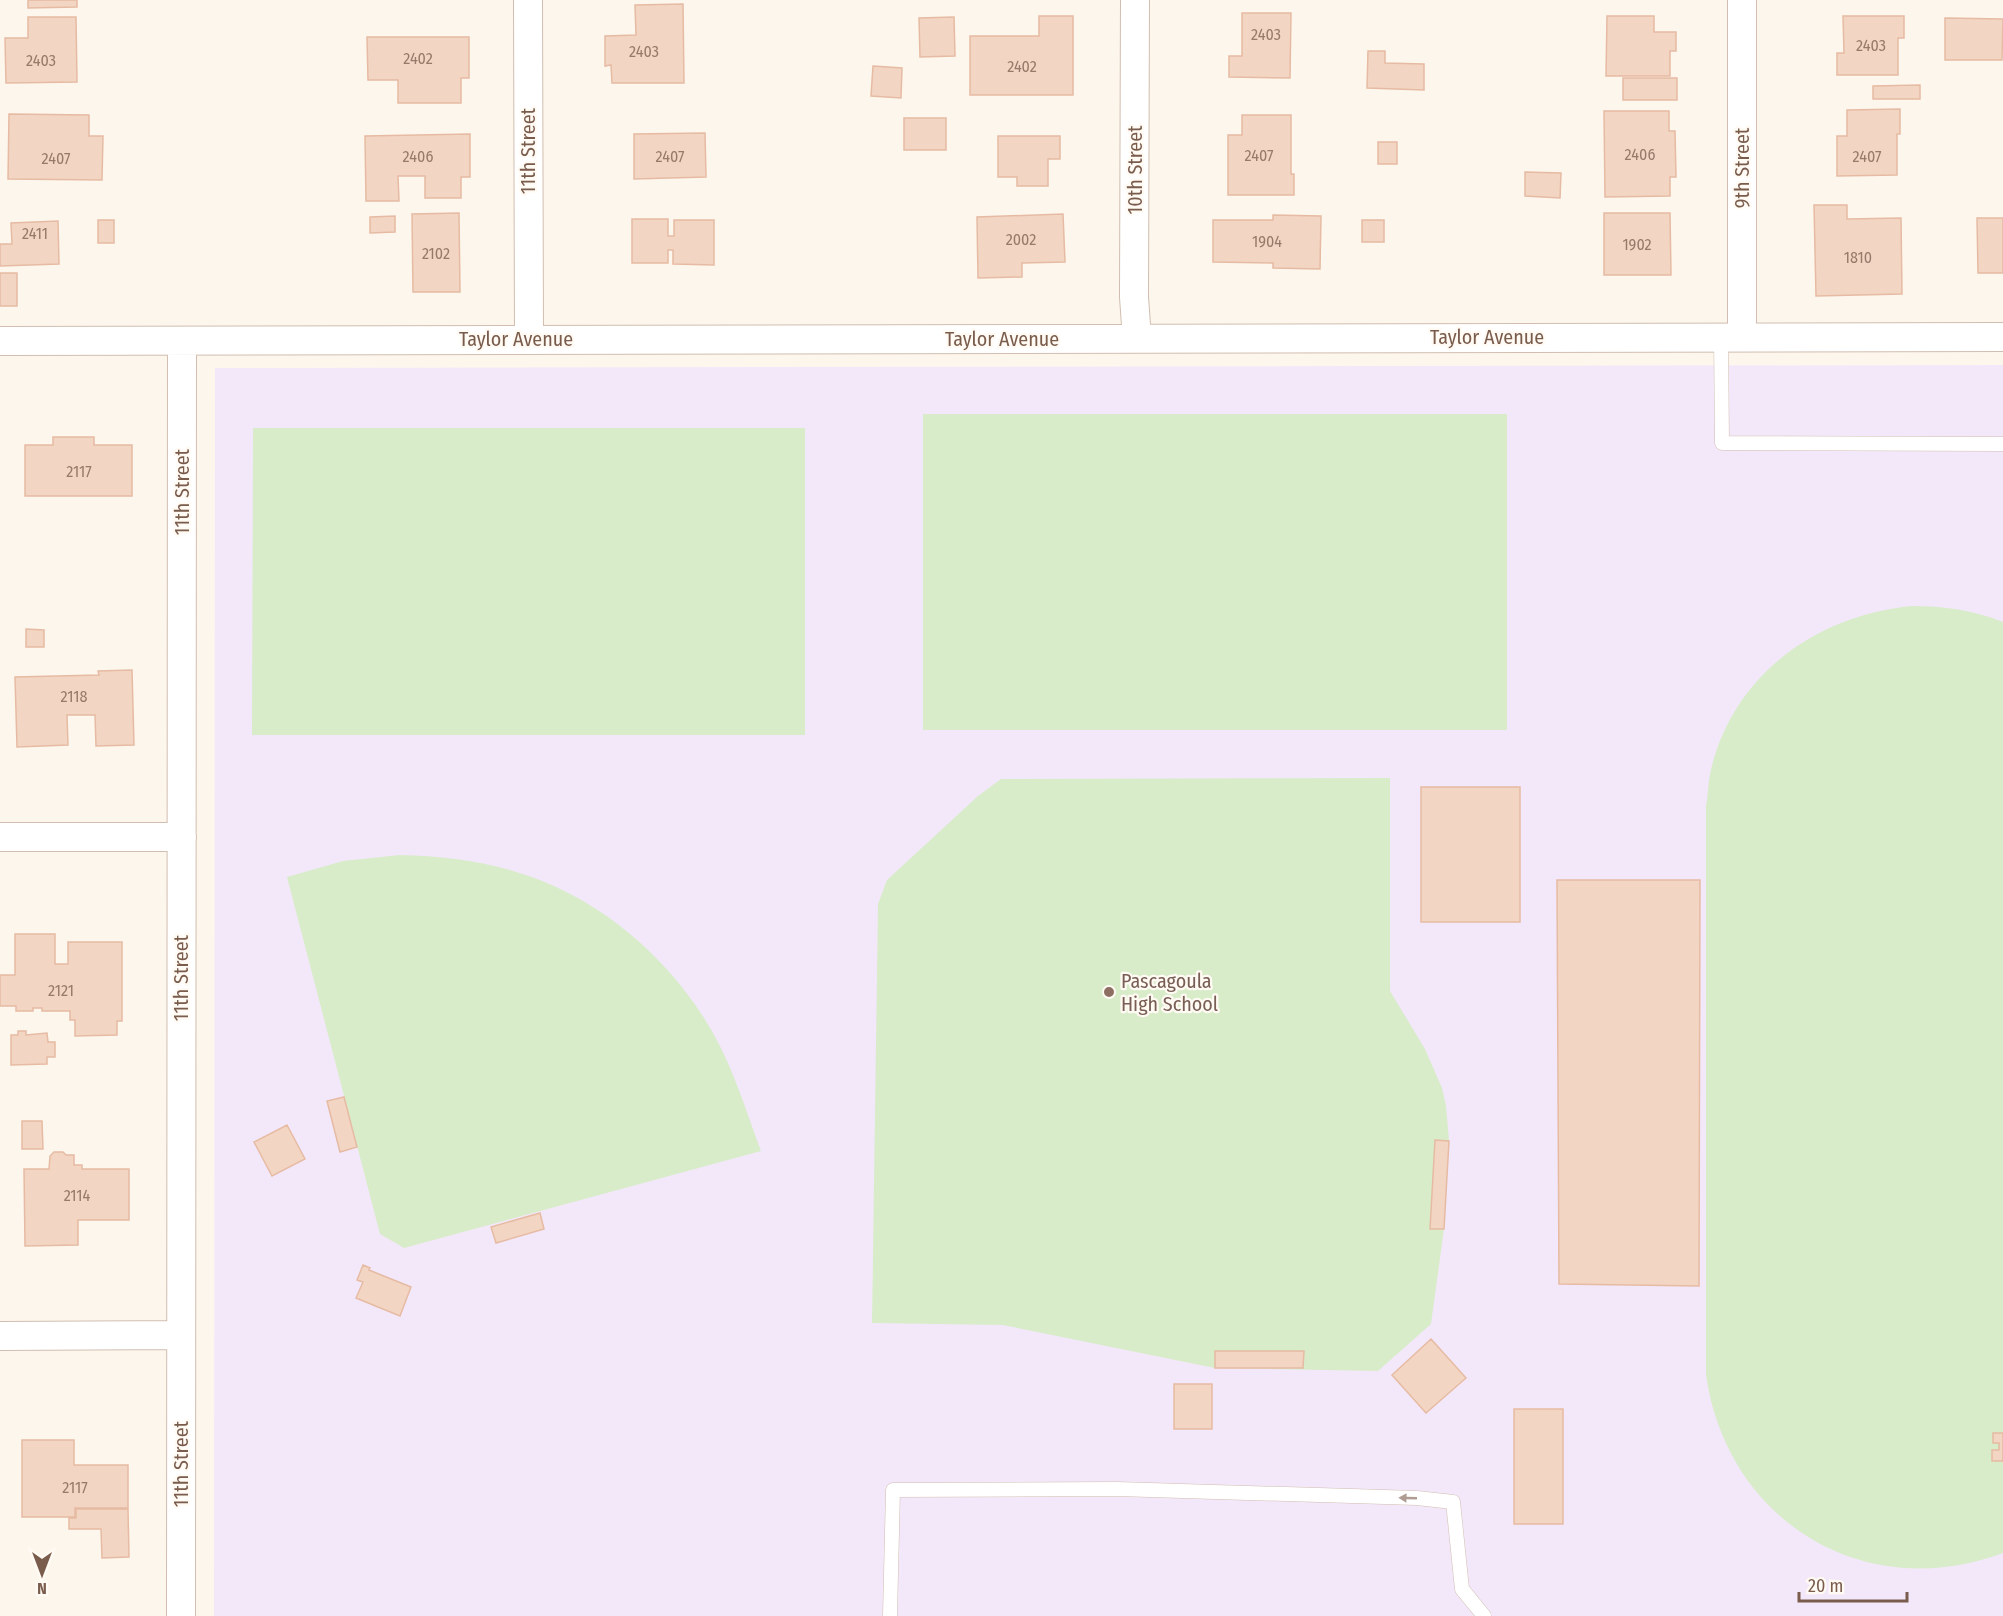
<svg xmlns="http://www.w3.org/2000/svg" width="2003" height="1616" font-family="'Fira Sans Condensed',sans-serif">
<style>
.education{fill:#f3e8fa}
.green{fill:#d8ecc9}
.building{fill:#f3d5c3;stroke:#e6bba3;stroke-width:1.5}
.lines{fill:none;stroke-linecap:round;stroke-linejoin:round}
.lane-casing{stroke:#d1beb0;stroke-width:15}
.street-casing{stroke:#d1beb0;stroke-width:30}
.lane{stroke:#fff;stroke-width:14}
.street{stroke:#fff;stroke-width:28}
.oneway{fill:#af9d94}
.education-dot{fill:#8d6e63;stroke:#fffaf3;stroke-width:2}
.labels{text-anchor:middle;stroke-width:4.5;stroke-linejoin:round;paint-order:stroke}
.number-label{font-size:16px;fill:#987a6a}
.street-label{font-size:20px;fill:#7a5c4d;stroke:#fffaf3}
.education-label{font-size:20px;fill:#785e54;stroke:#fffaf3;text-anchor:start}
</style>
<rect width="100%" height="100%" fill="#fdf6ec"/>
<!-- education -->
<path class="education" d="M 2003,365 L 2003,1616 L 214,1616 L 215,368 Z"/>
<!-- green -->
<path class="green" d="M 923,414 L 1507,414 L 1507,730 L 923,730 Z
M 253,428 L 805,428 L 805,735 L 252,735 Z
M 1912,606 C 1944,606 1973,610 2003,622 L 2003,1553 C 1864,1605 1727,1521 1706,1375 L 1706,806 C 1708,796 1708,785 1710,774 C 1731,676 1816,615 1912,606 Z
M 1390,778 L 1390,991 L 1425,1049 L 1442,1088 L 1446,1106 L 1449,1141 L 1444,1229 L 1431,1324 L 1378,1371 L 1215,1368 L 1003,1325 L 872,1323 L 878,904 L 887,880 L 978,796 L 1001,779 Z
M 400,855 C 439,856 476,860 513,871 C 596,894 671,958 713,1033 C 734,1070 746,1111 761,1151 L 404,1248 L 380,1234 L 287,877 L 343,861 Z"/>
<!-- building -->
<path class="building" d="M 28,0 L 77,0 L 77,7 L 28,8 Z
M 683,4 L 684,83 L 612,83 L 611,65 L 605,66 L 605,36 L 636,35 L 635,5 Z
M 1242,13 L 1291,13 L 1290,78 L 1229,77 L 1229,56 L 1242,56 Z
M 1039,16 L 1073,16 L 1073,95 L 970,95 L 970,36 L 1039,36 Z
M 1607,16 L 1654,16 L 1654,32 L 1676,32 L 1676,51 L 1670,51 L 1670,76 L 1606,76 Z
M 1843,16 L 1904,16 L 1904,38 L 1898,38 L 1898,75 L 1837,75 L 1837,53 L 1844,53 Z
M 28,17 L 76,17 L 77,82 L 6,83 L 5,38 L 28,38 Z
M 954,17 L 955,56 L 920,57 L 919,18 Z
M 1945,18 L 2003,19 L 2002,60 L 1945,60 Z
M 367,37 L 469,37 L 469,78 L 461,78 L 461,103 L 398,103 L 398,80 L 368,80 Z
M 1368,51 L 1385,51 L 1385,63 L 1424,64 L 1424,90 L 1367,88 Z
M 873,66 L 902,68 L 901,98 L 871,96 Z
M 1623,78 L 1677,78 L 1677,100 L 1623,100 Z
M 1920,85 L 1920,99 L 1873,99 L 1873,86 Z
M 1900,109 L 1900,134 L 1897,134 L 1897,175 L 1837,176 L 1837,136 L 1847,136 L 1847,110 Z
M 1604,111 L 1669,111 L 1669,131 L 1675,131 L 1676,177 L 1670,177 L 1670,196 L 1605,197 Z
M 9,114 L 89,115 L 89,136 L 103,136 L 102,180 L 8,179 Z
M 1242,115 L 1291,115 L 1291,174 L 1294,174 L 1294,195 L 1228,195 L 1228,135 L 1242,135 Z
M 904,118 L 946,118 L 946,150 L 904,150 Z
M 705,133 L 706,177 L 634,179 L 634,134 Z
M 470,134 L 470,177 L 461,177 L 461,198 L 425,198 L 425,176 L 398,176 L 399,201 L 366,201 L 365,136 Z
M 998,136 L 1060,136 L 1060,159 L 1048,159 L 1048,186 L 1017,186 L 1017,177 L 998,177 Z
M 1378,142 L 1397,142 L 1397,164 L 1378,164 Z
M 1525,172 L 1561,173 L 1560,198 L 1525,196 Z
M 1814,205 L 1847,205 L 1847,219 L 1901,218 L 1902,294 L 1816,296 Z
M 459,213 L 460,292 L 413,292 L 412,214 Z
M 1604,213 L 1670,213 L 1671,275 L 1604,275 Z
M 1063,214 L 1065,262 L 1022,263 L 1022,277 L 978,278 L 977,217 Z
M 1273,215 L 1321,216 L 1320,269 L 1273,268 L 1273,263 L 1213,262 L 1213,220 L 1273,220 Z
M 395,216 L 395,232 L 370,233 L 370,217 Z
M 1977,218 L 2003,218 L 2003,273 L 1978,273 Z
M 632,219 L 668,219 L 668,236 L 674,236 L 674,220 L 714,220 L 714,265 L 673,264 L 673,250 L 668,250 L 668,263 L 632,263 Z
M 98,220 L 114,220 L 114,243 L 98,243 Z
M 1362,220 L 1384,220 L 1384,242 L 1362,242 Z
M 58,221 L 59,264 L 0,266 L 0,244 L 12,244 L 11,223 Z
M 0,273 L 17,273 L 17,306 L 0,306 Z
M 53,437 L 94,437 L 94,445 L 132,445 L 132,496 L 25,496 L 25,445 L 53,445 Z
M 26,629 L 44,630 L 44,647 L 26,647 Z
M 132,670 L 134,745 L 96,746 L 95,715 L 67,715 L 68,745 L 17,747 L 15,677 L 99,675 L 98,671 Z
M 1421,787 L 1520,787 L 1520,922 L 1421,922 Z
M 1557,880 L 1700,880 L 1699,1286 L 1559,1284 Z
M 15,934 L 55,934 L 55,964 L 68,964 L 68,942 L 122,942 L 122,1021 L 117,1021 L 117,1035 L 75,1036 L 75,1020 L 70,1020 L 70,1011 L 42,1011 L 42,1008 L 33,1008 L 33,1011 L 16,1011 L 16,1006 L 0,1006 L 0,975 L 15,975 Z
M 18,1031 L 26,1031 L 26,1035 L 47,1033 L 48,1042 L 55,1042 L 55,1057 L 47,1057 L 47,1064 L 11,1065 L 11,1035 L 18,1035 Z
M 344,1097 L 357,1147 L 340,1152 L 327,1101 Z
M 22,1121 L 42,1121 L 43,1149 L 22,1149 Z
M 287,1125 L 305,1159 L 272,1176 L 254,1142 Z
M 1435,1140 L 1449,1141 L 1444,1229 L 1430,1229 Z
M 54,1152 L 63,1152 L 66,1155 L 74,1155 L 74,1165 L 82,1165 L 82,1169 L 129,1169 L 129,1220 L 78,1220 L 78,1245 L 25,1246 L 24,1169 L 49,1169 L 50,1156 Z
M 540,1213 L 544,1229 L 496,1243 L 491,1227 Z
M 363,1265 L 370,1268 L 369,1270 L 411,1287 L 400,1316 L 356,1298 L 363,1282 L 357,1280 Z
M 1431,1339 L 1466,1378 L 1426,1413 L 1392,1375 Z
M 1215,1351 L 1304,1351 L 1303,1368 L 1215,1368 Z
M 1174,1384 L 1212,1384 L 1212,1429 L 1174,1429 Z
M 1514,1409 L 1563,1409 L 1563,1524 L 1514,1524 Z
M 1993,1433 L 2003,1433 L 2003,1461 L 1992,1461 L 1992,1450 L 1999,1450 L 1999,1443 L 1993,1443 Z
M 22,1440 L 74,1440 L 74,1465 L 128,1465 L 128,1508 L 75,1508 L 75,1517 L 22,1517 Z
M 76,1509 L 128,1509 L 129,1557 L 102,1558 L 101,1529 L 69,1529 L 69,1518 L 76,1518 Z"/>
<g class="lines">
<defs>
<path id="lane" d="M 1721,336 L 1722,443 L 2003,444
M 890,1616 L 893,1490 L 1117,1489 L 1417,1498 L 1453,1502 L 1462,1589 L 1484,1616"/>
<path id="street" d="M 528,0 L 529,338
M 1135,0 L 1134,297 L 1137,339
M 1742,0 L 1742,336
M 0,341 L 2003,337
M 0,837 L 182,837
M 0,1336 L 181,1335
M 181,1616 L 182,341"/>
</defs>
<!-- lane casing -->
<use href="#lane" class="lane-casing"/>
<!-- street casing -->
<use href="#street" class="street-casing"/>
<!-- lane -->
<use href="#lane" class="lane"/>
<!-- street -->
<use href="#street" class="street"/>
</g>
<!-- one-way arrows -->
<defs><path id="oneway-solid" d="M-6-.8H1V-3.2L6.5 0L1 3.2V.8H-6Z" transform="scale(1.5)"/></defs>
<use class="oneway" href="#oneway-solid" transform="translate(1408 1498) rotate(-178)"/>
<!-- markers -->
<circle class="education-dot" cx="1109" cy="992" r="6"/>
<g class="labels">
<!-- number labels -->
<g class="number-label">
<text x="1266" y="40">2403</text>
<text x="1871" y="51">2403</text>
<text x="644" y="57">2403</text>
<text x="418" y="64">2402</text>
<text x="41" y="66">2403</text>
<text x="1022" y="72">2402</text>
<text x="1640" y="160">2406</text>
<text x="1259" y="161">2407</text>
<text x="418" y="162">2406</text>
<text x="670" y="162">2407</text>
<text x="1867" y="162">2407</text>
<text x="56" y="164">2407</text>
<text x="35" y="239">2411</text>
<text x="1021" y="245">2002</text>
<text x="1267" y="247">1904</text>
<text x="1637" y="250">1902</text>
<text x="436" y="259">2102</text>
<text x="1858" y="263">1810</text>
<text x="79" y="477">2117</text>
<text x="74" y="702">2118</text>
<text x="61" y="996">2121</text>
<text x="77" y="1201">2114</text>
<text x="75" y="1493">2117</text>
</g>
<!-- street labels -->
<g class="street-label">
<text transform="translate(528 151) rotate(-90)" y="7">11th Street</text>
<text transform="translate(1742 168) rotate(-90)" y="7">9th Street</text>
<text transform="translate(1135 170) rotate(-90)" y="7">10th Street</text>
<text x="1487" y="344">Taylor Avenue</text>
<text x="516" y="346">Taylor Avenue</text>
<text x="1002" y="346">Taylor Avenue</text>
<text transform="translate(182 492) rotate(-90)" y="7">11th Street</text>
<text transform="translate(181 978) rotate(-90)" y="7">11th Street</text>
<text transform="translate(181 1464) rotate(-90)" y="7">11th Street</text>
</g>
<!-- education labels -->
<g class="education-label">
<text x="1121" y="988">Pascagoula<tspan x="1121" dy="23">High School</tspan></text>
</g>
</g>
<!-- north arrow -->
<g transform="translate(42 1574) rotate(180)" stroke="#fffaf3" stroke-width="4.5" paint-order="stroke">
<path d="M0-4.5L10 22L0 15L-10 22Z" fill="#7a5c4d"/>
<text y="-9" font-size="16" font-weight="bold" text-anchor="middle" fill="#7a5c4d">N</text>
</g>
<!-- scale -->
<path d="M1799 1592v9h108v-9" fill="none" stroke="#7a5c4d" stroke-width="3"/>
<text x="1808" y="1592" font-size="18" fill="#7a5c4d" stroke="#fffaf3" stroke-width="4.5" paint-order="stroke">20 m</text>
</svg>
